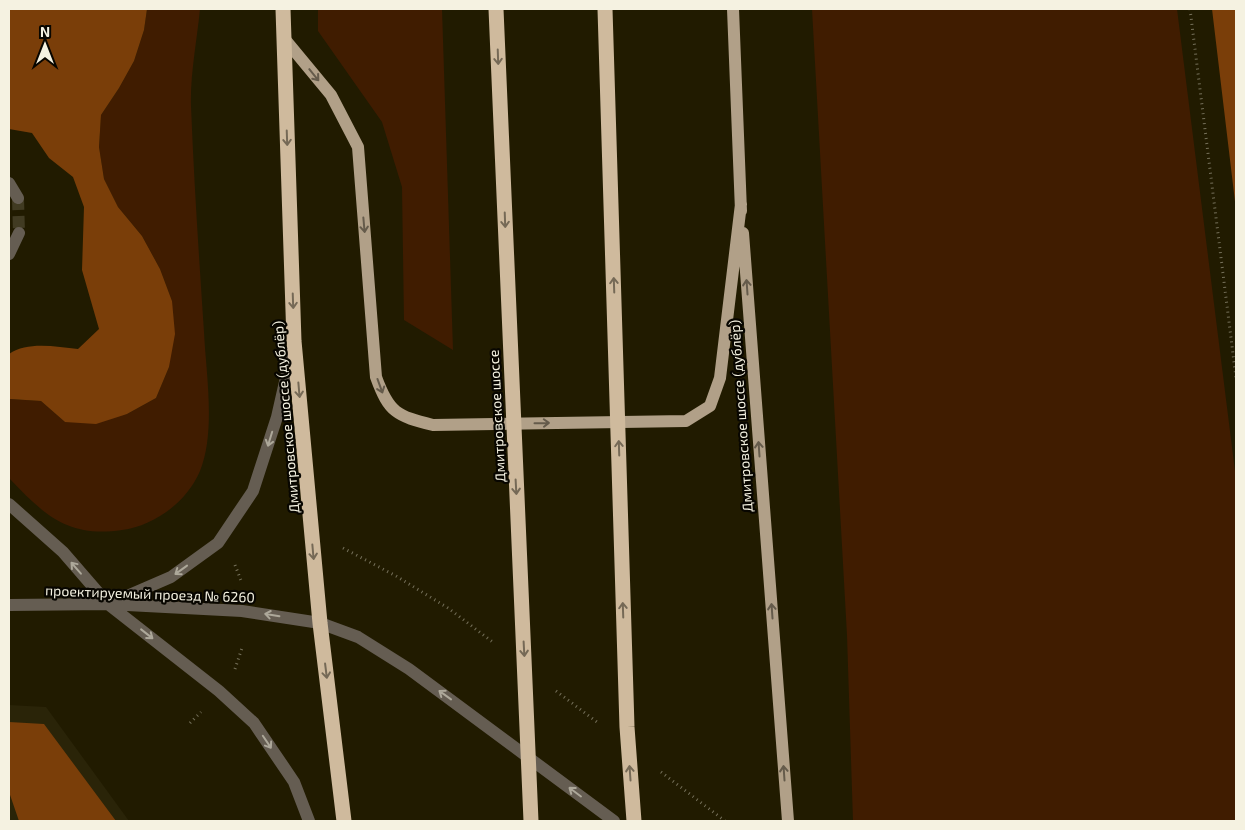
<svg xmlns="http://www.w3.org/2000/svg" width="1245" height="830" font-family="'Exo 2',sans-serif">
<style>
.built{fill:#2a2408}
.green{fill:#401c00}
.forest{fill:#7a3e09}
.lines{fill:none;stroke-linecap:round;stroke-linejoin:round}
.minor-tunnel{stroke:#413b22;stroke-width:12;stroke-dasharray:12 6;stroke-linecap:butt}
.path{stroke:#76715a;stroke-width:3;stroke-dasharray:1 4;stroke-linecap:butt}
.minor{stroke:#655d52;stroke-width:12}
.major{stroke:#b1a088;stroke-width:12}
.highway{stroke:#cfba9d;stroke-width:15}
.oneway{stroke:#756956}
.oneway2{stroke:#655b4b}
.oneway3{stroke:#ada89a}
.labels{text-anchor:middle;stroke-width:4.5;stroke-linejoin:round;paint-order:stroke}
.street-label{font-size:14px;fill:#f5f2e1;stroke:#080600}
</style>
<rect width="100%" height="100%" fill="#211b00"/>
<!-- built -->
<path class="built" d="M 9,705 L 46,707 L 129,821 L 9,821 Z"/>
<!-- green -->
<path class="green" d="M 147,9 L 200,9 C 197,40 190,75 191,106 C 194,182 199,257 204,332 C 206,374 216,431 200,471 C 187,502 154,526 122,530 C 68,538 44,515 9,478 L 9,397 L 10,399 L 41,401 L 65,422 L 127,414 L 156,398 L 169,367 L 172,301 L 160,269 L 142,236 L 118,207 L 104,179 L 99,147 L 101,115 L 119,88 L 134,61 L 144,30 Z
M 318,9 L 442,9 L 453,350 L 404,320 L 402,187 L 382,122 L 318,31 Z
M 812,9 L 1177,9 L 1236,479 L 1236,821 L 853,821 L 847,635 Z"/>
<!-- forest -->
<path class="forest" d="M 9,9 L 147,9 L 144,30 L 134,61 L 119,88 L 101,115 L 99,147 L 104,179 L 118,207 L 142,236 L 160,269 L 172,301 L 175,334 L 169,367 L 156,398 L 127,414 L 96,424 L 65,422 L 41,401 L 10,399 L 9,397 L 9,354 C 28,341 56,347 78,349 L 99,329 L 82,270 L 84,207 L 73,177 L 49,158 L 32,133 L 9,129 Z
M 1212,9 L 1236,9 L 1236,210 Z
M 9,722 L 44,724 L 116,821 L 19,821 L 9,792 Z"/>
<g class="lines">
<!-- minor-tunnel -->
<path class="minor-tunnel" d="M 18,198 L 19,233"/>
<!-- path -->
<path class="path" d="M 1190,9 L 1236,378
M 343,548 L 396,576 L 448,608 L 494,643
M 235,565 L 242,583
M 235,669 L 242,648
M 556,691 L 597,722
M 190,723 L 201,712
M 661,772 L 725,821"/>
<!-- minor -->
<path class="minor" d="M 9,183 L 18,198
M 9,254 L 19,233
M 9,504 L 63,552 L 108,604 L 219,691 L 254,723 L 294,782 L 309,821
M 111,603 L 171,577 L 218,543 L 253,491 L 277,417 L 292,351
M 9,605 L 108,604 L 242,611 L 320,623 L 358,637 L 409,669 L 614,821"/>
<!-- major -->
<path class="major" d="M 733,9 L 741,211
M 283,37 L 331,95 L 358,147 L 376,377 C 389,413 397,416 433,425 L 686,421 L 710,406 L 720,378 L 741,204
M 743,233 L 788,821"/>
<!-- highway -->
<path class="highway" d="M 283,9 L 294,341 L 320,623 L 344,821
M 496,9 L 531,821
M 605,9 L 627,727 L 634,821"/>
</g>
<!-- one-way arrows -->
<defs><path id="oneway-shaft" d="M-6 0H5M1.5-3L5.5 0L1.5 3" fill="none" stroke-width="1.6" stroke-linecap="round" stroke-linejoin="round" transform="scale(1.25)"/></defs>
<g class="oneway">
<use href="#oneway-shaft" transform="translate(498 57) rotate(88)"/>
<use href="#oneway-shaft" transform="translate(287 138) rotate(88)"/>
<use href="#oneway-shaft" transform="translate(505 220) rotate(88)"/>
<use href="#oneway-shaft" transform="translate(614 285) rotate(-92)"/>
<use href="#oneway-shaft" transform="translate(293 301) rotate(88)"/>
<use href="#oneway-shaft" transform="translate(299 390) rotate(85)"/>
<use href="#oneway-shaft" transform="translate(619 448) rotate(-92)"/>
<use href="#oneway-shaft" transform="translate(516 487) rotate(87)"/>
<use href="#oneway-shaft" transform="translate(313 552) rotate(85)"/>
<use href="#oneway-shaft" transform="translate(623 610) rotate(-92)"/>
<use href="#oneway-shaft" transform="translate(524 649) rotate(87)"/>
<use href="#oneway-shaft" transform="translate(326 671) rotate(83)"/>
<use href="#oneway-shaft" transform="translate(630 773) rotate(-94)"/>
</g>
<g class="oneway2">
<use href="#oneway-shaft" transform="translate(314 75) rotate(51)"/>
<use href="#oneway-shaft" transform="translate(364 225) rotate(85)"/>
<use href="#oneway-shaft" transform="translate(747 287) rotate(-94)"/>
<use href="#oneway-shaft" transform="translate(380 386) rotate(70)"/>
<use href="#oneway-shaft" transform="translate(542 423) rotate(-1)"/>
<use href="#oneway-shaft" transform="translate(759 449) rotate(-94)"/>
<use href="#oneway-shaft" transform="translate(772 611) rotate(-94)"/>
<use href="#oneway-shaft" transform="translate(784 773) rotate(-94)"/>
</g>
<g class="oneway3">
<use href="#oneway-shaft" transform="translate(270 439) rotate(107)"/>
<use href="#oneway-shaft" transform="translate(76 568) rotate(-131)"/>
<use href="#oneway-shaft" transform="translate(181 570) rotate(144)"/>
<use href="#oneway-shaft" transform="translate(272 615) rotate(-171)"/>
<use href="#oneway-shaft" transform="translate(147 634) rotate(38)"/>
<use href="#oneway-shaft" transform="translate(445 695) rotate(-144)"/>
<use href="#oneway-shaft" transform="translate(267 742) rotate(56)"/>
<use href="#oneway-shaft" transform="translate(575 792) rotate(-143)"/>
</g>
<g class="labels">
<!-- street labels -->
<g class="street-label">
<text transform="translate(497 416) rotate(-93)" y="5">Дмитровское шоссе</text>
<text transform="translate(741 416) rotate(-94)" y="5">Дмитровское шоссе (дублёр)</text>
<text transform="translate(286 417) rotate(-95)" y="5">Дмитровское шоссе (дублёр)</text>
<text transform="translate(150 594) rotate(2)" y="5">проектируемый проезд № 6260</text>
</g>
</g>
<!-- border -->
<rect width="1245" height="830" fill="none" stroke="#f5f2e1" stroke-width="20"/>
<!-- north arrow -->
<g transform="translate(45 45)" stroke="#080600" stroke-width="4" paint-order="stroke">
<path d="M0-4L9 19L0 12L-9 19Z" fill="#f5f2e1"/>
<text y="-8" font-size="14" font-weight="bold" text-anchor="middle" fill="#f5f2e1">N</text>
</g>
</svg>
